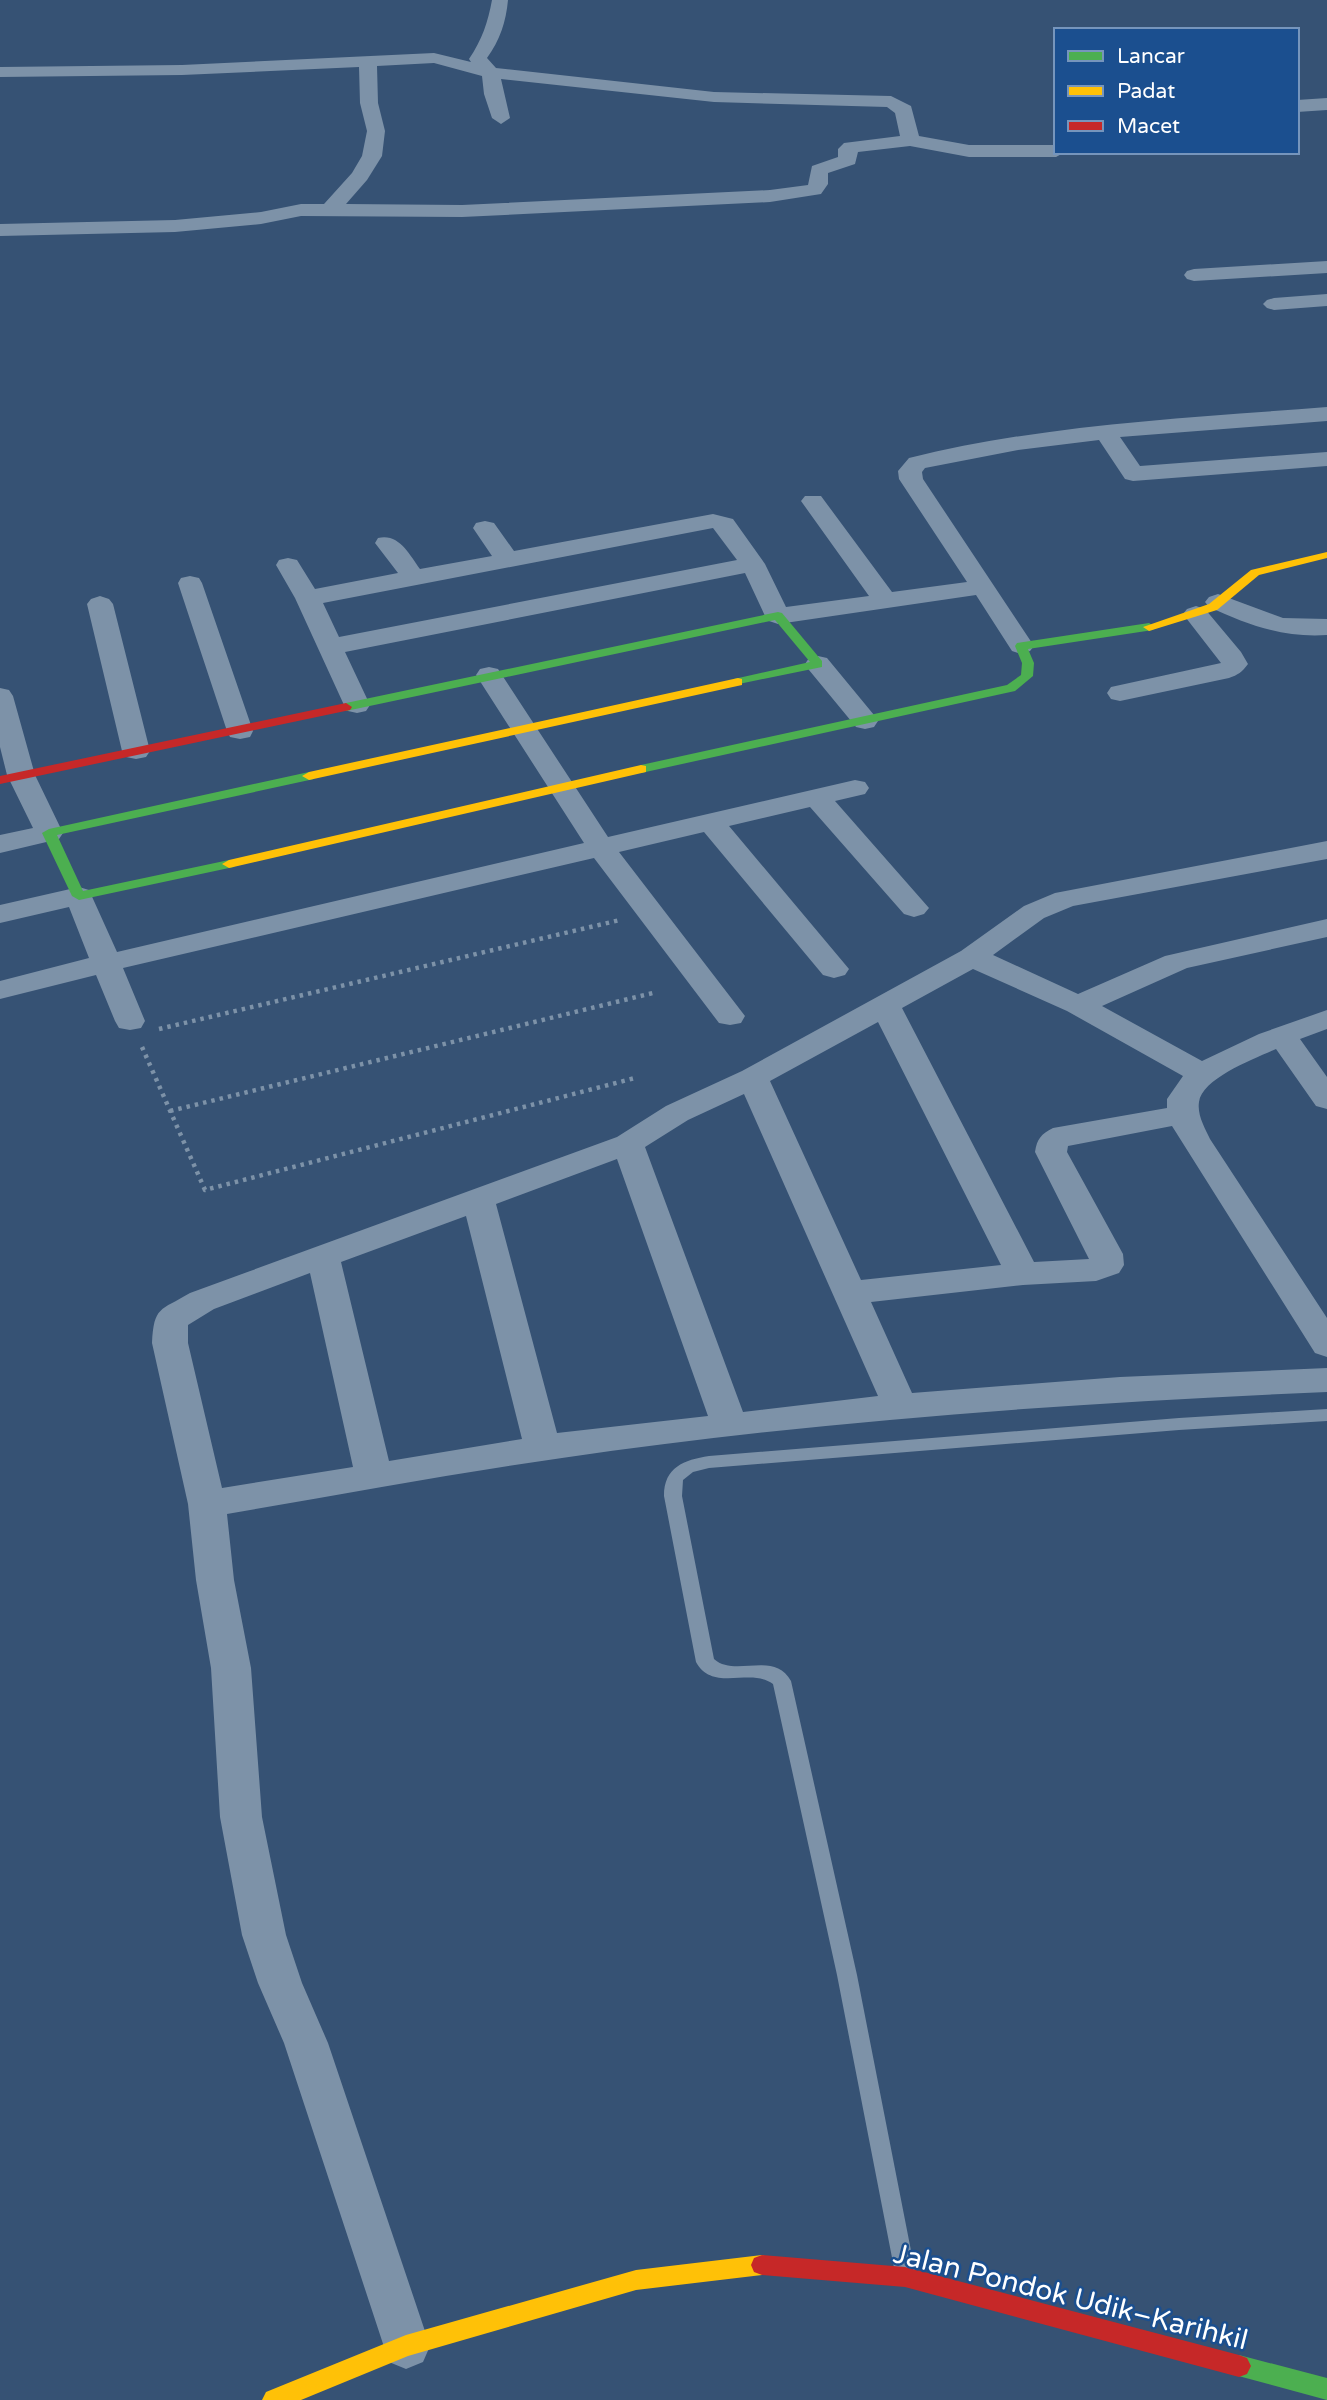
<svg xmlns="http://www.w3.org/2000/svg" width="1327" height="2400" font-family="'Varela Round',sans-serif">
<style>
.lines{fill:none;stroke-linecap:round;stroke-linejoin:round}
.path{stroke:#7d92a8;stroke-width:4.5;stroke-dasharray:3.5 5;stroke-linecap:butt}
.lane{fill:#7d92a8;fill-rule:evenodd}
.street{fill:#7d92a8;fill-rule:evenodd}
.fast{fill:#4caf50;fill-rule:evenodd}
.slow{fill:#ffc107;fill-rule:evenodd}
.jam{fill:#c62828;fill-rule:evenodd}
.labels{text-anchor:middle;stroke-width:5;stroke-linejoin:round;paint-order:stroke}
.near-street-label{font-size:28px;fill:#fff;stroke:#1b4f8f}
</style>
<rect width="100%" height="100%" fill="#365274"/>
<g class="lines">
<!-- path -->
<path class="path" d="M 159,1029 L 620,920
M 142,1047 L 205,1190 L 635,1078
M 170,1111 L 657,992"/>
<!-- lane -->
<path class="lane" d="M 1327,1409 L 1327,1421 L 1179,1430 L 709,1468 L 693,1472 L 683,1480 L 682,1496 L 714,1659 C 735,1678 774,1650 791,1681 L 857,1975 L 915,2271 L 912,2278 L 904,2281 L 896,2278 L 837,1975 L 773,1684 C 751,1667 713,1693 696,1662 L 664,1496 C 664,1467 684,1460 709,1456 L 1179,1418 Z"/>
<!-- street -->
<path class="street" d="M 492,0 L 508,0 C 506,22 500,40 487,58 L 496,68 L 714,92 L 891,96 L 911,106 L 919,136 L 969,145 L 1056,145 L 1056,152 L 1065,152 L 1056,157 L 969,157 L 910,146 L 858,152 L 855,164 L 828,173 L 828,184 L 821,194 L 770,202 L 462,217 L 301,216 L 261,224 L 175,232 L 0,236 L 0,224 L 175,220 L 261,212 L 301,204 L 324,204 L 352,173 L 362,156 L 367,131 L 360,103 L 359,67 L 182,75 L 0,77 L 0,67 L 182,65 L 434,53 L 471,62 L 469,59 C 482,40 488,22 492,0 ZM 434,63 L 482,76 L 484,94 L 492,118 L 501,124 L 510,118 L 501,79 L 714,102 L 887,107 L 895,113 L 900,136 L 844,143 L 838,149 L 838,157 L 812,166 L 808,185 L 770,190 L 462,205 L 346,204 L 367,180 L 382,156 L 385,131 L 378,103 L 377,66 Z
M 1327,98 L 1327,110 L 1297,112 L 1297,100 Z
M 1327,261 L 1327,273 L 1194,281 L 1187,279 L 1184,275 L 1187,271 L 1194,269 Z
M 1327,294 L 1327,306 L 1274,310 L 1267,308 L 1263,304 L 1267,300 L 1274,298 Z
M 1327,407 L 1327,421 L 1120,437 L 1140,466 L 1327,452 L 1327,466 L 1133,481 L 1125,479 L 1099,440 L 1018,450 L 925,468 L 922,472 L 923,479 L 1034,646 L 1030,651 L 1021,654 L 1012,651 L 976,595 L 778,624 L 769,621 L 765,616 L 745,573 L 345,652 L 370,705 L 366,711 L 357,713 L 348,711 L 344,705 L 295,598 L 276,565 L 279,560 L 288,558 L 297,560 L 315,589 L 398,573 L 375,543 L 378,538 C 399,533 409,554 420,569 L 492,556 L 473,528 L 476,523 L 485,521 L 494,523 L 514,551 L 713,514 L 733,519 L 765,564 L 786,607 L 869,596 L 801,501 L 805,496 L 821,496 L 892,592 L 967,582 L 899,479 L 898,471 L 909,458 C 1046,424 1187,418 1327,407 ZM 713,528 L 737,560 L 339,637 L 323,603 Z
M 190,576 L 199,578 L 202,583 L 253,731 L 250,737 L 240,739 L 230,737 L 227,731 L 178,583 L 181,578 Z
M 1218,594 L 1283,618 L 1327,619 L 1327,635 C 1284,638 1248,625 1209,607 L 1205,602 L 1209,597 Z
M 100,596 L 109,599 L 113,604 L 150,751 L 146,757 L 136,759 L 126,757 L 122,751 L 87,604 L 91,599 Z
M 1196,606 L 1205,609 L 1241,652 L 1248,664 C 1242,672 1238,675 1229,678 L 1120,701 L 1111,699 L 1107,693 L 1111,687 L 1221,663 L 1183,614 L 1187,609 Z
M 818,656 L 827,658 L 874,715 L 878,721 L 874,727 L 865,729 L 856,727 L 809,670 L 805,664 L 809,658 Z
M 489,667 L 498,669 L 608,837 L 855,780 L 865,782 L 869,788 L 865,794 L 835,801 L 929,908 L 924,914 L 914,917 L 904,914 L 810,807 L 729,826 L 849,969 L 845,975 L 834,978 L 823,975 L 704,832 L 619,852 L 745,1016 L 741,1023 L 730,1025 L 719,1023 L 594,858 L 123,968 L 145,1021 L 141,1028 L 130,1030 L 119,1028 L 115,1021 L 96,975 L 0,999 L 0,981 L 89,958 L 69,907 L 0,923 L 0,905 L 79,887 L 89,890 L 117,952 L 584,843 L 476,675 L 480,669 Z
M 0,688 L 9,690 L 13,696 L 35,775 L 63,833 L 59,839 L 0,853 L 0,835 L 33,828 L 7,775 L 0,747 Z
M 1327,841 L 1327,859 L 1073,906 L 1044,918 L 993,955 L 1078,994 L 1165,956 L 1327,919 L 1327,937 L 1187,968 L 1102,1006 L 1202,1061 L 1259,1034 L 1327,1010 L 1327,1029 L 1300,1039 L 1327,1077 L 1327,1109 L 1316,1106 L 1276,1049 C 1256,1058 1202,1078 1199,1102 C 1197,1115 1205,1128 1210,1139 L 1327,1318 L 1327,1357 L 1315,1353 L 1172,1126 L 1068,1146 L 1067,1152 L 1123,1254 L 1124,1265 L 1119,1273 L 1096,1281 L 1023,1285 L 871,1302 L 912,1393 L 1120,1377 L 1327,1368 L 1327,1392 C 1071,1403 815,1421 562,1458 C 450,1474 338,1495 227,1514 L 234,1580 L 251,1668 L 262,1817 L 286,1935 L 302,1983 L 328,2043 L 430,2346 L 423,2362 L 406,2369 L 389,2362 L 284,2043 L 258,1983 L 242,1935 L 220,1817 L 211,1668 L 196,1580 L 188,1504 L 152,1343 C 154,1306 160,1311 190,1293 L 617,1137 L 666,1106 L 742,1071 L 961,951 L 1024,906 L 1055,893 ZM 973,969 L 1067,1011 L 1183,1076 L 1167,1099 L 1167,1108 L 1053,1128 C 1041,1134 1037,1139 1035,1152 L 1089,1259 L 1034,1262 L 902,1008 ZM 878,1022 L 1001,1265 L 861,1280 L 770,1081 ZM 744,1094 L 878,1396 L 743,1412 L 645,1147 L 688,1120 ZM 617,1159 L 708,1416 L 557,1433 L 496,1204 ZM 466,1216 L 522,1439 L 389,1461 L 341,1262 ZM 310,1273 L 353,1467 L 222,1488 L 188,1343 L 188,1325 L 214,1309 Z"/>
<!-- fast -->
<path class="fast" d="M 778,612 L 782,613 L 822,661 L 822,667 L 734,685 L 734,679 L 810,662 L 775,620 L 346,711 L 340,707 L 346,703 Z
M 1149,623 L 1155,627 L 1153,630 L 1028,649 L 1034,663 L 1033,676 L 1015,691 L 641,773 L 635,769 L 641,765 L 1007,685 L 1021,675 L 1022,663 L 1015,646 L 1017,643 Z
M 309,772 L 314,773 L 314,779 L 57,835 L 83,891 L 229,860 L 234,861 L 236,864 L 234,867 L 229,868 L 79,900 L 72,896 L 42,833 L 49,829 Z
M 1239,2355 L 1327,2378 L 1327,2400 L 1231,2374 L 1227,2366 L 1231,2358 Z"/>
<!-- slow -->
<path class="slow" d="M 1327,552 L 1327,558 L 1259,575 L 1217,610 L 1149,631 L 1143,627 L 1209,604 L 1251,570 Z
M 738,678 L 742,679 L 742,685 L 309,780 L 302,776 L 309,772 Z
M 641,765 L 646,766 L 646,772 L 229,868 L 222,864 L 229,860 Z
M 762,2255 L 770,2258 L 773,2265 L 770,2272 L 762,2275 L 636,2290 L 408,2356 L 301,2400 L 262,2400 L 266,2392 L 406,2335 L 636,2270 Z"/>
<!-- jam -->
<path class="jam" d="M 346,703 L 352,707 L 350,710 L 0,784 L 0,776 Z
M 762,2255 L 905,2267 L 1239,2355 L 1247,2358 L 1251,2366 L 1247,2374 L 1239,2377 L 905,2287 L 762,2275 L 754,2272 L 751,2265 L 754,2258 Z"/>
</g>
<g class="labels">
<!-- near-street labels -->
<g class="near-street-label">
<text transform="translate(1071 2296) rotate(14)" y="10">Jalan Pondok Udik–Karihkil</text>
</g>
</g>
<!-- legend -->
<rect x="1054" y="28" width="245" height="126" fill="#1b4f8f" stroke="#7695bc" stroke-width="2"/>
<rect x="1068" y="51" width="35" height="10" fill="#4caf50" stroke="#7695bc" stroke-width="2"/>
<text x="1117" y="63" font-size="21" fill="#ffffff">Lancar</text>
<rect x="1068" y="86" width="35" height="10" fill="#ffc107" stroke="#7695bc" stroke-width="2"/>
<text x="1117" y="98" font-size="21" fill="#ffffff">Padat</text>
<rect x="1068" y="121" width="35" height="10" fill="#c62828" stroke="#7695bc" stroke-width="2"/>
<text x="1117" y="133" font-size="21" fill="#ffffff">Macet</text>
</svg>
